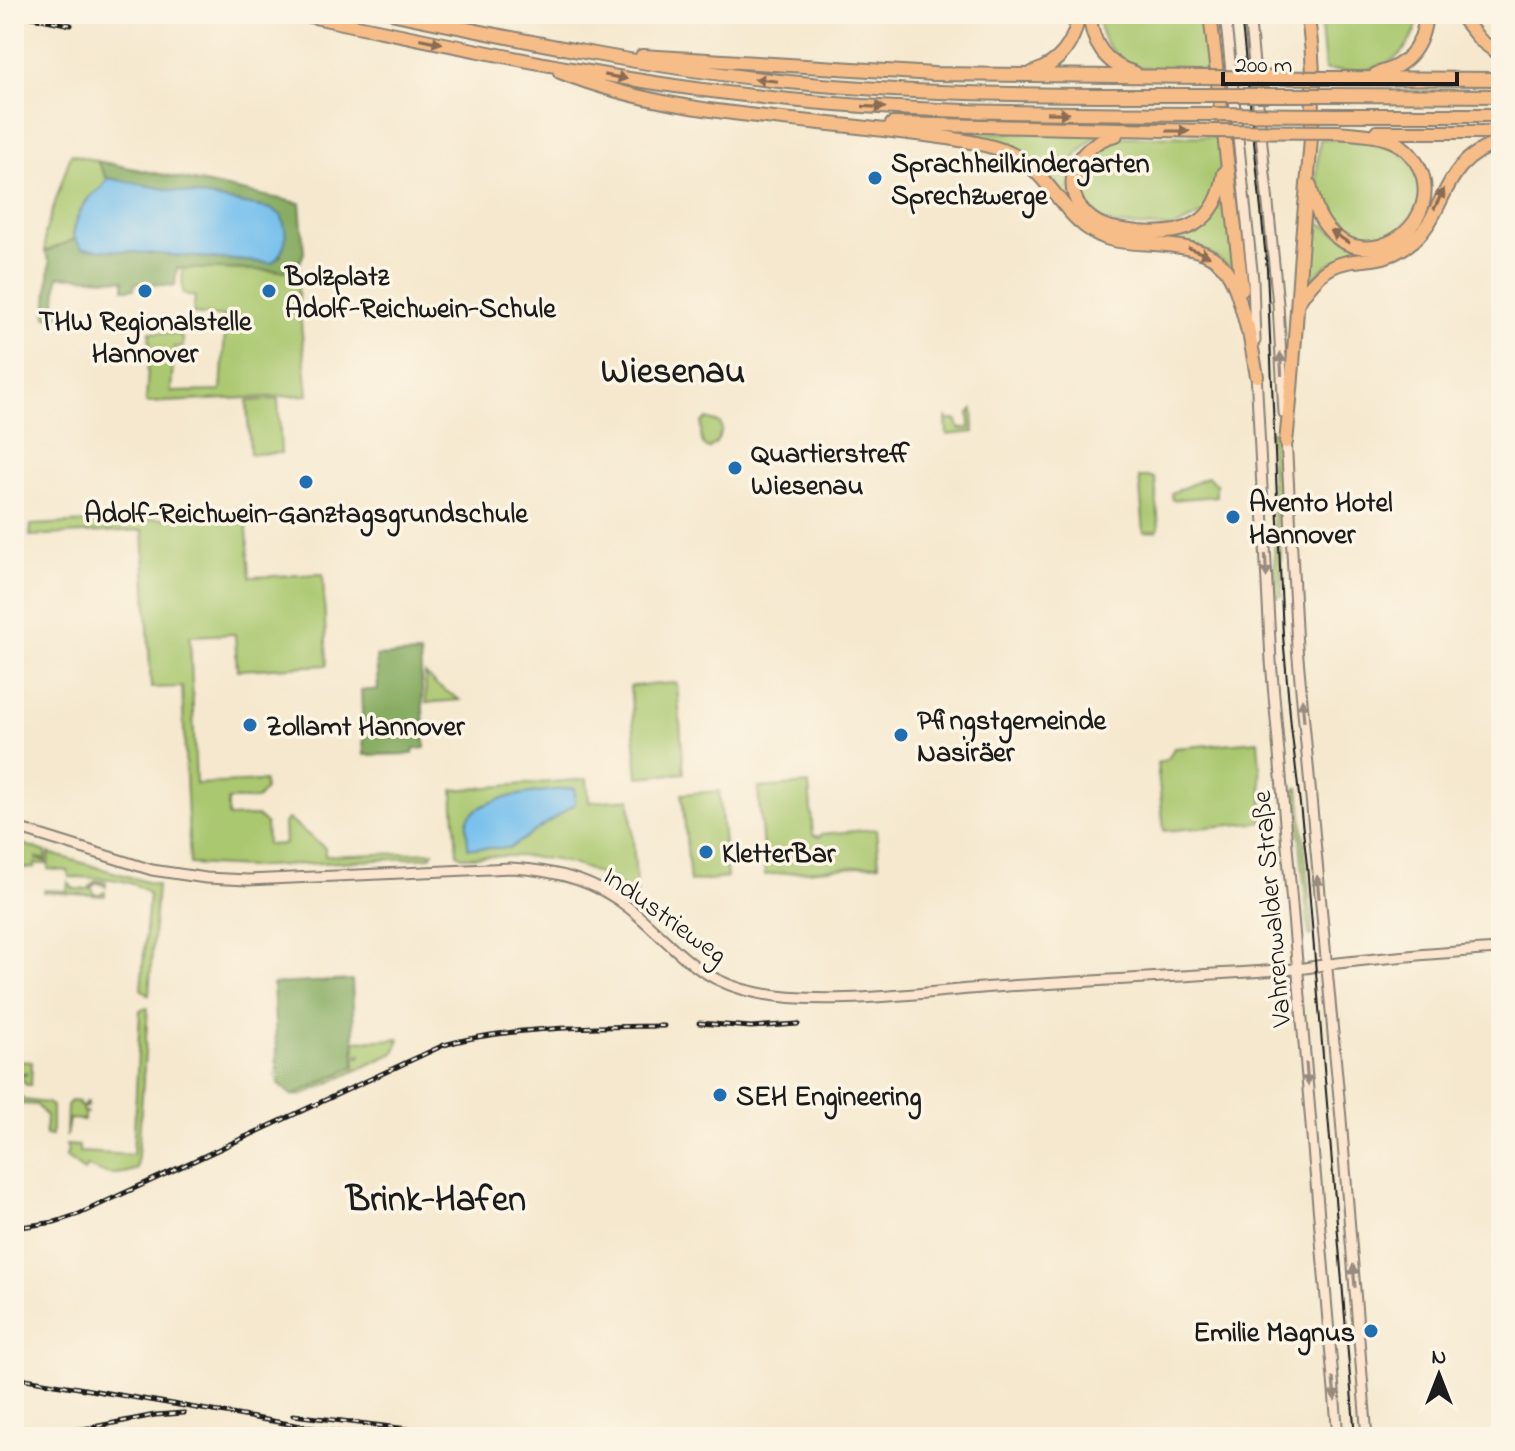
<svg xmlns="http://www.w3.org/2000/svg" width="1515" height="1451" font-family="'Indie Flower',sans-serif">
<style>
.green{fill:#aac86f;stroke:#637246;stroke-width:2}
.forest{fill:#87ac62;stroke:#52643f;stroke-width:2}
.water{fill:#74bfed;stroke:#486e84;stroke-width:2}
.lines{fill:none;stroke-linecap:round;stroke-linejoin:round}
.secondary-casing{stroke:#888275;stroke-width:13}
.highway-casing{stroke:#888275;stroke-width:16}
.secondary{stroke:#fce5cf;stroke-width:9}
.highway{stroke:#f7bd88;stroke-width:12}
.tram{stroke:#1c1c1c;stroke-width:2}
.rail-casing{stroke:#1c1c1c;stroke-width:5}
.rail{stroke:#fcf5e5;stroke-width:2;stroke-dasharray:6;stroke-linecap:butt}
.highway-bridge-casing{stroke:#888275;stroke-width:16;stroke-linecap:butt}
.highway-bridge{stroke:#f7bd88;stroke-width:12}
.oneway{fill:#8a6c52}
.oneway2{fill:#978b7e}
.poi-dot{fill:#1f6fb2;stroke:#fcf5e5;stroke-width:3}
.labels{text-anchor:middle;stroke-width:7;stroke-linejoin:round;paint-order:stroke}
.poi-label{font-size:28px;font-weight:bold;fill:#1c1c1c;stroke:#fcf5e5;text-anchor:start}
.street-label{font-size:28px;fill:#1c1c1c;stroke:#fcf5e5}
.district-label{font-size:36px;font-weight:bold;fill:#1c1c1c;stroke:#fcf5e5}
</style>
<rect width="100%" height="100%" fill="#fcf5e5"/>
<filter id="ink" filterUnits="userSpaceOnUse"><feTurbulence type="fractalNoise" baseFrequency=".0125" numOctaves="2"/><feDisplacementMap in="SourceGraphic" scale="16" xChannelSelector="R" yChannelSelector="G"/><feConvolveMatrix kernelMatrix="1 2 1 2 8 2 1 2 1" color-interpolation-filters="sRGB"/></filter>
<filter id="wash" filterUnits="userSpaceOnUse"><feTurbulence type="fractalNoise" baseFrequency=".006" numOctaves="4" result="noise"/><feDisplacementMap in="SourceGraphic" scale="32" xChannelSelector="R" yChannelSelector="G"/><feGaussianBlur stdDeviation="1.8" result="paint"/><feColorMatrix in="noise" values="0 0 0 0 0 0 0 0 0 0 0 0 0 0 0 0 0 1.4 0 .05"/><feComposite in="paint" operator="in"/></filter>
<g filter="url(#wash)">
<rect width="100%" height="100%" fill="#f5e8ce"/>
<!-- green -->
<path class="green" d="M 1096,14 L 1205,14 L 1211,70 C 1177,69 1126,77 1106,43 C 1101,34 1099,24 1096,14 Z
M 1320,14 L 1420,14 C 1408,68 1374,73 1325,70 Z
M 976,132 L 1100,133 C 1092,142 1081,147 1075,159 C 1036,240 1207,271 1226,189 L 1237,276 C 1192,223 1149,254 1096,229 C 1073,218 1064,193 1047,175 C 1029,155 1004,146 978,139 Z
M 1219,136 L 1222,167 L 1220,182 L 1204,213 L 1174,228 L 1116,225 L 1100,219 L 1084,205 L 1077,186 L 1077,176 L 1087,153 L 1117,137 Z
M 1320,139 C 1340,139 1362,138 1381,143 C 1396,148 1413,159 1416,175 C 1418,180 1420,187 1421,193 C 1421,206 1413,216 1404,224 C 1401,228 1396,235 1391,237 C 1365,252 1331,233 1321,207 C 1313,186 1318,160 1320,139 Z
M 71,154 L 97,161 L 107,178 C 104,189 96,190 89,198 C 80,208 75,222 73,236 L 75,239 L 45,252 L 45,233 Z
M 1310,204 L 1319,222 L 1369,253 C 1336,257 1325,262 1304,288 Z
M 182,268 L 296,271 L 308,395 L 146,403 L 150,332 L 176,334 L 183,338 L 183,347 L 174,347 L 171,392 L 221,391 L 226,317 L 193,314 L 195,297 L 183,293 Z
M 278,399 L 281,453 L 250,454 L 247,401 Z
M 973,409 L 974,432 L 947,435 L 946,416 L 948,420 L 957,420 L 959,429 L 970,428 L 969,413 Z
M 707,419 L 720,423 L 722,430 L 716,443 L 708,449 C 699,443 701,432 702,422 Z
M 1270,431 L 1277,431 L 1282,596 L 1276,596 Z
M 1139,477 L 1152,477 L 1155,479 L 1159,528 L 1157,531 L 1144,532 Z
M 1208,477 L 1216,484 L 1216,496 L 1172,500 L 1171,493 Z
M 246,514 L 250,577 L 323,574 L 327,665 L 237,670 L 235,634 L 190,636 L 196,784 L 264,781 L 265,790 L 257,799 L 228,800 L 228,817 L 257,816 L 266,824 L 267,845 L 285,844 L 284,823 L 288,819 L 325,848 L 325,856 L 433,852 L 430,857 L 249,867 L 190,864 L 182,687 L 151,688 L 143,530 L 30,536 L 31,525 Z
M 425,674 L 435,684 L 460,700 L 426,703 Z
M 677,683 L 684,773 L 638,777 L 630,686 Z
M 1258,741 L 1264,822 L 1164,831 L 1157,763 L 1168,759 L 1174,748 Z
M 587,779 L 589,802 L 630,799 L 637,893 L 635,896 C 578,854 530,854 462,857 L 457,854 L 453,790 Z
M 809,784 L 813,835 L 819,837 L 822,834 L 876,829 L 879,864 L 765,875 L 758,788 Z
M 1299,788 L 1313,935 L 1309,936 L 1295,789 Z
M 719,791 L 727,878 L 690,882 L 682,794 Z
M 23,844 L 46,852 L 46,860 L 36,857 L 36,860 L 46,861 L 46,864 L 35,864 L 34,868 L 22,868 L 22,862 L 14,859 L 14,846 Z
M 49,853 L 157,885 L 149,995 L 141,989 L 149,894 C 131,876 93,878 69,877 L 68,871 L 48,869 Z
M 95,881 L 106,882 L 106,887 L 97,882 L 91,888 L 96,895 L 105,892 L 105,896 L 44,892 L 44,890 L 67,891 L 68,882 L 74,889 L 88,889 Z
M 148,1008 L 137,1169 C 119,1176 104,1176 87,1166 L 84,1171 L 65,1157 L 68,1152 L 66,1145 L 79,1146 L 79,1152 L 133,1155 L 140,1010 Z
M 399,1039 L 394,1053 L 301,1096 L 294,1095 L 355,1066 L 355,1057 L 360,1057 L 361,1055 L 355,1054 L 354,1041 Z
M 15,1061 L 32,1062 L 31,1085 L 26,1085 L 20,1075 L 26,1075 L 26,1072 L 19,1074 L 14,1067 Z
M 14,1088 L 24,1100 L 47,1103 L 52,1106 L 52,1136 L 45,1135 L 46,1116 L 37,1105 L 20,1104 L 14,1110 Z
M 71,1101 L 79,1102 L 79,1106 L 85,1106 L 85,1102 L 88,1102 L 88,1107 L 82,1108 L 82,1111 L 88,1113 L 84,1113 L 84,1120 L 69,1119 L 66,1137 L 67,1105 Z"/>
<!-- forest -->
<path class="forest" d="M 97,161 L 300,203 L 304,253 L 296,271 L 177,268 L 175,286 L 135,283 L 134,289 L 124,289 L 124,280 L 58,276 L 55,314 L 65,315 L 65,318 L 46,317 L 50,262 L 45,252 L 75,239 L 82,248 L 271,263 L 281,255 L 271,209 L 107,178 Z
M 420,654 L 425,748 L 414,749 L 413,754 L 364,755 L 361,690 L 378,690 L 376,656 Z
M 352,980 L 355,1066 L 292,1096 L 278,1083 L 273,984 Z"/>
<!-- water -->
<path class="water" d="M 107,178 L 271,209 L 281,215 C 289,234 287,249 272,263 L 82,248 L 73,236 C 75,222 80,208 89,198 C 96,190 104,189 107,178 Z
M 575,788 L 575,804 L 510,848 L 468,848 C 468,840 466,829 467,822 C 474,795 553,790 575,788 Z"/>
</g>
<g filter="url(#ink)">
<g class="lines">
<defs>
<path id="secondary" d="M 1225,14 L 1253,280 L 1255,341
M 1249,14 L 1278,304 L 1284,413
M 1256,372 L 1271,661 L 1338,1437
M 1286,436 L 1297,647 L 1341,1119 L 1367,1437
M 14,827 L 152,870 L 206,878 L 248,880 L 511,868 C 554,870 595,880 629,908 C 675,945 695,981 758,993 C 827,1007 922,992 994,987 C 1094,980 1195,976 1296,969 C 1310,968 1324,964 1338,963 C 1392,957 1447,952 1501,949"/>
<path id="highway" d="M 299,14 C 456,46 612,82 771,98 C 916,114 1061,113 1207,114
M 395,14 C 519,40 643,66 770,80 C 914,96 1060,95 1205,95
M 1090,14 C 1091,43 1106,65 1135,73
M 1210,14 L 1242,289
M 1459,14 L 1480,40 L 1501,56
M 642,56 L 934,74 L 1203,77
M 560,72 C 667,115 787,117 900,132 C 932,136 965,139 996,148 C 1051,163 1058,221 1106,238 C 1121,243 1139,243 1154,244 C 1227,249 1231,266 1248,332
M 1032,73 C 1061,63 1074,44 1079,14
M 1376,74 C 1408,66 1423,47 1426,14
M 1332,78 L 1501,79
M 1334,95 L 1501,96
M 1336,115 L 1501,115
M 892,124 L 1209,131
M 1377,132 L 1501,132
M 1116,135 C 1075,144 1055,191 1092,219 C 1105,229 1124,230 1139,232 C 1186,236 1217,224 1224,173
M 1310,185 C 1314,202 1317,217 1329,230 C 1367,273 1436,230 1423,177 C 1419,164 1410,151 1398,144 C 1380,134 1357,134 1338,132
M 1298,303 C 1339,237 1364,277 1408,245 C 1450,215 1436,162 1501,142
M 1248,327 L 1257,376
M 1286,442 C 1294,371 1297,299 1303,228 C 1309,158 1320,84 1307,14"/>
</defs>
<!-- secondary casing -->
<use href="#secondary" class="secondary-casing"/>
<!-- highway casing -->
<use href="#highway" class="highway-casing"/>
<!-- secondary -->
<use href="#secondary" class="secondary"/>
<!-- highway -->
<use href="#highway" class="highway"/>
<!-- tram -->
<path class="tram" d="M 1241,14 L 1267,269 L 1283,636 L 1291,726 L 1307,865 L 1355,1437"/>
<defs>
<path id="rail" d="M 17,14 L 71,25
M 699,1023 L 751,1027 L 798,1024
M 14,1228 L 55,1222 L 79,1214 L 444,1045 C 508,1026 597,1027 664,1026
M 14,1377 L 366,1437
M 293,1415 L 408,1429
M 14,1433 L 83,1429 L 155,1415 L 184,1413
M 261,1437 L 296,1431"/>
</defs>
<!-- rail casing -->
<use href="#rail" class="rail-casing"/>
<!-- rail -->
<use href="#rail" class="rail"/>
<defs>
<path id="highway-bridge" d="M 1203,77 L 1332,78
M 1205,95 L 1334,95
M 1207,114 L 1336,115
M 1209,131 L 1338,132"/>
</defs>
<!-- highway-bridge casing -->
<use href="#highway-bridge" class="highway-bridge-casing"/>
<!-- highway-bridge -->
<use href="#highway-bridge" class="highway-bridge"/>
</g>
<!-- one-way arrows -->
<defs><path id="oneway-solid" d="M-6-.8H1V-3.2L6.5 0L1 3.2V.8H-6Z" transform="scale(2)"/></defs>
<g class="oneway">
<use href="#oneway-solid" transform="translate(431 41) rotate(12)"/>
<use href="#oneway-solid" transform="translate(616 77) rotate(10)"/>
<use href="#oneway-solid" transform="translate(766 80) rotate(-174)"/>
<use href="#oneway-solid" transform="translate(874 107) rotate(3)"/>
<use href="#oneway-solid" transform="translate(1058 113) rotate(1)"/>
<use href="#oneway-solid" transform="translate(1178 131)"/>
<use href="#oneway-solid" transform="translate(1439 199) rotate(-64)"/>
<use href="#oneway-solid" transform="translate(1340 237) rotate(-146)"/>
<use href="#oneway-solid" transform="translate(1199 252) rotate(21)"/>
</g>
<g class="oneway2">
<use href="#oneway-solid" transform="translate(1281 364) rotate(-93)"/>
<use href="#oneway-solid" transform="translate(1266 566) rotate(87)"/>
<use href="#oneway-solid" transform="translate(1303 710) rotate(-95)"/>
<use href="#oneway-solid" transform="translate(1318 887) rotate(-95)"/>
<use href="#oneway-solid" transform="translate(1307 1074) rotate(85)"/>
<use href="#oneway-solid" transform="translate(1354 1276) rotate(-95)"/>
<use href="#oneway-solid" transform="translate(1334 1389) rotate(85)"/>
</g>
</g>
<!-- markers -->
<g class="poi-dot">
<circle cx="875" cy="178" r="8"/>
<circle cx="145" cy="291" r="8"/>
<circle cx="269" cy="291" r="8"/>
<circle cx="735" cy="468" r="8"/>
<circle cx="306" cy="482" r="8"/>
<circle cx="1233" cy="517" r="8"/>
<circle cx="250" cy="725" r="8"/>
<circle cx="901" cy="735" r="8"/>
<circle cx="706" cy="852" r="8"/>
<circle cx="720" cy="1095" r="8"/>
<circle cx="1371" cy="1331" r="8"/>
</g>
<g class="labels">
<!-- poi labels -->
<g class="poi-label">
<text x="891" y="172">Sprachheilkindergarten<tspan x="891" dy="32">Sprechzwerge</tspan></text>
<text x="285" y="285">Bolzplatz<tspan x="285" dy="32">Adolf-Reichwein-Schule</tspan></text>
<text x="145" y="330" text-anchor="middle">THW Regionalstelle<tspan x="145" dy="32">Hannover</tspan></text>
<text x="751" y="462">Quartierstreff<tspan x="751" dy="32">Wiesenau</tspan></text>
<text x="1249" y="511">Avento Hotel<tspan x="1249" dy="32">Hannover</tspan></text>
<text x="306" y="522" text-anchor="middle">Adolf-Reichwein-Ganztagsgrundschule</text>
<text x="917" y="729">Pfingstgemeinde<tspan x="917" dy="32">Nasiräer</tspan></text>
<text x="266" y="735">Zollamt Hannover</text>
<text x="722" y="862">KletterBar</text>
<text x="736" y="1105">SEH Engineering</text>
<text x="1355" y="1341" text-anchor="end">Emilie Magnus</text>
</g>
<!-- street labels -->
<g class="street-label">
<text transform="translate(1270 909) rotate(-95)" y="10">Vahrenwalder Straße</text>
<text transform="translate(666 914) rotate(36)" y="10">Industrieweg</text>
</g>
<!-- district labels -->
<g class="district-label">
<text x="673" y="382">Wiesenau</text>
<text x="436" y="1210">Brink-Hafen</text>
</g>
</g>
<!-- margin -->
<rect width="1515" height="1451" fill="none" stroke="#fcf5e5" stroke-width="48"/>
<!-- north arrow -->
<g transform="translate(1439 1375)" stroke="#fcf5e5" stroke-width="6" paint-order="stroke">
<path d="M0-6L14 30L0 20L-14 30Z" fill="#1c1c1c"/>
<text y="-12" font-size="22" font-weight="bold" text-anchor="middle" fill="#1c1c1c">N</text>
</g>
<!-- scale -->
<path d="M1223 72v12h234v-12" fill="none" stroke="#1c1c1c" stroke-width="4"/>
<text x="1235" y="72" font-size="24" fill="#1c1c1c" stroke="#fcf5e5" stroke-width="6" paint-order="stroke">200 m</text>
</svg>
